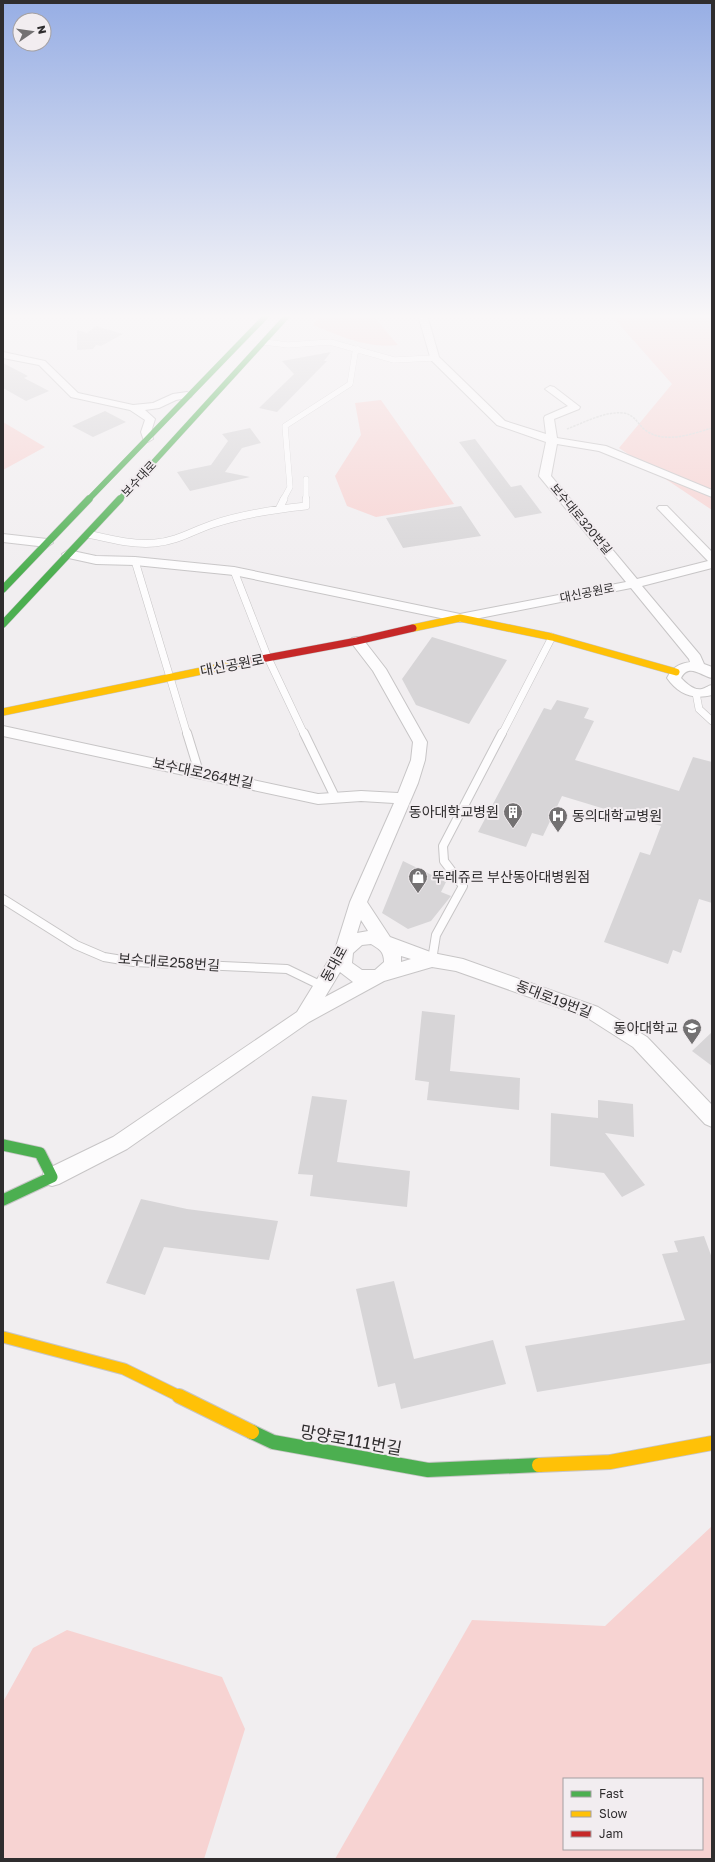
<svg xmlns="http://www.w3.org/2000/svg" width="715" height="1862" font-family="'Golos Text','Noto Sans KR',sans-serif">
<style>
.green{fill:#f7d3d2;fill-rule:evenodd}
.building{fill:#d7d5d7}
.lines{fill:none;stroke-linecap:round;stroke-linejoin:round}
.lane-far2-casing{stroke:#c7c5c6;stroke-width:6}
.lane-far1-casing{stroke:#c7c5c6;stroke-width:8}
.lane-casing{stroke:#c7c5c6;stroke-width:10}
.street-casing{stroke:#c7c5c6;stroke-width:2}
.fast-far3-casing{stroke:#c7c5c6;stroke-width:6}
.fast-far2-casing{stroke:#c7c5c6;stroke-width:8}
.fast-far1-casing{stroke:#c7c5c6;stroke-width:13}
.fast-casing{stroke:#c7c5c6;stroke-width:16}
.slow-far3-casing{stroke:#c7c5c6;stroke-width:6}
.slow-far2-casing{stroke:#c7c5c6;stroke-width:8}
.slow-far1-casing{stroke:#c7c5c6;stroke-width:13}
.slow-casing{stroke:#c7c5c6;stroke-width:16}
.jam-casing{stroke:#c7c5c6;stroke-width:8}
.path{stroke:#d8d8d8;stroke-width:1.5;stroke-dasharray:2.5 1;stroke-linecap:butt}
.lane-far2{stroke:#fdfcfd;stroke-width:5.5}
.lane-far1{stroke:#fdfcfd;stroke-width:7}
.lane{stroke:#fdfcfd;stroke-width:8}
.street{fill:#fdfcfd;fill-rule:evenodd}
.fast-far3{stroke:#4caf50;stroke-width:5.5}
.fast-far2{stroke:#4caf50;stroke-width:7}
.fast-far1{stroke:#4caf50;stroke-width:11}
.fast{stroke:#4caf50;stroke-width:14}
.slow-far3{stroke:#ffc107;stroke-width:5.5}
.slow-far2{stroke:#ffc107;stroke-width:7}
.slow-far1{stroke:#ffc107;stroke-width:11}
.slow{stroke:#ffc107;stroke-width:14}
.jam{stroke:#c62828;stroke-width:7}
.labels{text-anchor:middle;stroke-width:4;stroke-linejoin:round;paint-order:stroke}
.far-street-label{font-size:12px;fill:#2f2d2e;stroke:#f2edf0}
.street-label{font-size:14px;fill:#2f2d2e;stroke:#f2edf0}
.poi-label{font-size:14px;fill:#2f2d2e;stroke:#f2edf0;text-anchor:end}
.near-street-label{font-size:17px;fill:#2f2d2e;stroke:#f2edf0}
</style>
<rect width="100%" height="100%" fill="#f1eef0"/>
<!-- green -->
<path class="green" d="M 321,315 L 372,315 L 398,345 C 368,349 340,336 313,325 Z
M 611,315 L 712,315 L 712,510 L 619,448 L 672,384 Z
M 381,400 L 454,504 L 376,517 L 347,506 L 335,476 L 361,435 L 355,403 Z
M 3,422 L 45,447 L 3,470 Z
M 712,1526 L 712,1859 L 335,1859 L 472,1620 L 605,1626 ZM 564,1779 L 702,1779 L 702,1849 L 564,1849 Z
M 67,1630 L 222,1677 L 245,1729 L 204,1859 L 3,1859 L 3,1702 L 33,1648 Z"/>
<!-- building -->
<path class="building" d="M 96,326 L 123,334 L 101,346 L 96,345 L 93,349 L 77,350 L 77,330 L 87,333 Z
M 331,352 L 324,361 L 327,361 L 277,412 L 259,408 L 294,374 L 282,361 Z
M 3,363 L 28,376 L 24,378 L 49,391 L 26,401 L 3,388 Z
M 105,411 L 126,422 L 93,437 L 72,426 Z
M 250,428 L 261,443 L 242,448 L 225,472 L 250,477 L 190,491 L 177,472 L 211,465 L 228,441 L 222,434 Z
M 475,439 L 511,487 L 521,485 L 542,513 L 515,518 L 459,442 Z
M 461,506 L 481,536 L 403,548 L 386,518 Z
M 432,637 L 507,660 L 469,724 L 416,705 L 402,679 Z
M 557,700 L 589,708 L 584,718 L 594,721 L 575,760 L 679,791 L 693,757 L 712,762 L 712,903 L 699,899 L 681,953 L 673,950 L 668,964 L 604,942 L 640,852 L 650,855 L 661,826 L 562,796 L 543,836 L 532,833 L 526,847 L 478,832 L 544,708 L 551,710 Z
M 403,861 L 446,882 L 441,892 L 451,896 L 431,921 L 408,929 L 382,913 Z
M 422,1011 L 455,1015 L 450,1071 L 520,1078 L 519,1110 L 427,1100 L 429,1082 L 415,1080 Z
M 712,1032 L 712,1066 L 692,1051 Z
M 312,1096 L 347,1100 L 337,1162 L 410,1171 L 407,1207 L 310,1196 L 313,1175 L 298,1174 Z
M 598,1100 L 633,1104 L 634,1137 L 605,1133 L 645,1185 L 622,1197 L 604,1173 L 550,1166 L 551,1113 L 598,1118 Z
M 141,1199 L 187,1209 L 278,1221 L 269,1260 L 164,1247 L 145,1295 L 106,1283 Z
M 704,1236 L 712,1258 L 712,1363 L 537,1392 L 525,1346 L 685,1320 L 662,1254 L 678,1252 L 674,1241 Z
M 394,1281 L 414,1359 L 493,1340 L 506,1384 L 401,1409 L 395,1383 L 378,1387 L 356,1289 Z"/>
<g class="lines">
<defs>
<path id="lane-far2" d="M 264,342 L 288,345 L 330,342 L 394,360 L 434,358
M 306,479 L 306,500
M 283,500 L 290,487 L 285,426 L 350,384 L 355,353 L 358,349"/>
<path id="lane-far1" d="M 279,509 L 284,499
M 88,534 C 110,539 132,545 155,543 C 178,541 192,531 213,524 C 240,515 277,509 306,506 L 306,499
M 135,561 L 187,734
M 234,571 L 268,658 L 304,734
M 696,693 L 699,709 L 712,721
M 502,734 L 552,637"/>
<path id="lane" d="M 187,733 L 199,772
M 304,733 L 335,797
M 3,899 L 76,945 L 104,957 L 134,962 L 287,969 L 322,986
M 432,960 L 436,935 L 463,886 L 444,861 L 443,846 L 502,733"/>
<path id="street" d="M 418,315 L 427,315 L 439,357 L 505,421 L 546,434 L 544,418 L 545,416 L 568,406 L 545,389 L 550,386 L 554,387 L 580,407 L 579,409 L 554,419 L 557,438 L 606,446 L 712,490 L 712,497 L 599,451 L 557,444 L 551,476 L 637,579 L 708,561 L 659,510 L 657,508 L 659,506 L 667,506 L 712,552 L 712,568 L 642,586 L 700,655 L 704,664 L 712,667 L 712,678 C 701,676 689,663 681,678 C 686,683 694,691 702,689 C 706,688 709,685 712,685 L 712,695 C 693,700 678,694 667,678 C 672,668 678,664 690,662 L 689,659 L 631,588 L 460,622 L 234,575 L 135,565 L 96,564 L 64,557 L 62,554 L 68,550 L 96,556 L 135,557 L 234,567 L 460,614 L 626,582 L 539,476 L 546,442 L 497,425 L 431,360 Z
M 3,352 L 45,361 L 78,393 L 133,405 L 153,403 L 173,394 L 187,392 L 192,395 L 191,397 L 176,400 L 159,408 L 145,410 L 155,419 L 151,432 L 153,439 L 148,442 L 144,441 L 141,432 L 145,420 L 130,410 L 71,397 L 39,365 L 3,358 Z
M 3,534 L 47,539 L 53,543 L 47,547 L 3,542 Z
M 357,637 L 362,638 L 386,669 L 427,742 L 425,760 L 418,783 L 367,902 L 390,937 L 433,953 L 463,959 L 598,1007 L 647,1037 L 712,1105 L 712,1127 L 705,1124 L 633,1047 L 586,1017 L 456,971 L 432,967 L 384,981 L 309,1022 L 127,1149 L 59,1184 L 52,1186 L 45,1184 L 42,1177 L 45,1170 L 113,1137 L 297,1012 L 335,950 L 350,902 L 394,803 L 361,801 L 318,804 L 3,736 L 3,726 L 318,794 L 361,791 L 398,793 L 411,760 L 413,742 L 373,671 L 350,641 L 352,638 ZM 361,920 L 368,931 L 357,933 ZM 371,944 C 379,949 384,951 384,962 L 375,970 L 362,970 L 352,963 L 353,953 L 362,945 ZM 401,956 L 411,959 L 401,962 ZM 340,972 L 353,982 L 325,997 Z"/>
<path id="fast-far3" d="M 88,500 L 267,315
M 119,500 L 288,315"/>
<path id="fast-far2" d="M 3,589 L 89,499
M 3,624 L 120,499"/>
<path id="fast-far1" d="M 3,1145 L 40,1153 L 52,1177 L 3,1200"/>
<path id="fast" d="M 252,1432 L 273,1442 L 428,1470 L 539,1465"/>
<path id="slow-far3" d="M 3,316 L 8,315"/>
<path id="slow-far2" d="M 413,628 L 460,618 L 552,637 L 676,672
M 3,712 L 240,663"/>
<path id="slow-far1" d="M 3,1337 L 124,1369 L 181,1397"/>
<path id="slow" d="M 179,1396 L 252,1432
M 539,1465 L 610,1462 L 712,1443"/>
<path id="jam" d="M 240,663 L 357,641 L 413,628"/>
</defs>
<!-- lane-far2 casing -->
<use href="#lane-far2" class="lane-far2-casing"/>
<!-- lane-far1 casing -->
<use href="#lane-far1" class="lane-far1-casing"/>
<!-- lane casing -->
<use href="#lane" class="lane-casing"/>
<!-- street casing -->
<use href="#street" class="street-casing"/>
<!-- fast-far3 casing -->
<use href="#fast-far3" class="fast-far3-casing"/>
<!-- fast-far2 casing -->
<use href="#fast-far2" class="fast-far2-casing"/>
<!-- fast-far1 casing -->
<use href="#fast-far1" class="fast-far1-casing"/>
<!-- fast casing -->
<use href="#fast" class="fast-casing"/>
<!-- slow-far3 casing -->
<use href="#slow-far3" class="slow-far3-casing"/>
<!-- slow-far2 casing -->
<use href="#slow-far2" class="slow-far2-casing"/>
<!-- slow-far1 casing -->
<use href="#slow-far1" class="slow-far1-casing"/>
<!-- slow casing -->
<use href="#slow" class="slow-casing"/>
<!-- jam casing -->
<use href="#jam" class="jam-casing"/>
<!-- path -->
<path class="path" d="M 567,429 C 583,423 605,411 623,413 C 634,414 637,423 644,429 C 663,445 692,434 712,428"/>
<!-- lane-far2 -->
<use href="#lane-far2" class="lane-far2"/>
<!-- lane-far1 -->
<use href="#lane-far1" class="lane-far1"/>
<!-- lane -->
<use href="#lane" class="lane"/>
<!-- street -->
<use href="#street" class="street"/>
<!-- fast-far3 -->
<use href="#fast-far3" class="fast-far3"/>
<!-- fast-far2 -->
<use href="#fast-far2" class="fast-far2"/>
<!-- fast-far1 -->
<use href="#fast-far1" class="fast-far1"/>
<!-- fast -->
<use href="#fast" class="fast"/>
<!-- slow-far3 -->
<use href="#slow-far3" class="slow-far3"/>
<!-- slow-far2 -->
<use href="#slow-far2" class="slow-far2"/>
<!-- slow-far1 -->
<use href="#slow-far1" class="slow-far1"/>
<!-- slow -->
<use href="#slow" class="slow"/>
<!-- jam -->
<use href="#jam" class="jam"/>
</g>
<!-- sky -->
<linearGradient id="sky" x2="0" y2="1"><stop stop-color="#97aee4"/><stop offset="0.55" stop-color="#f9f7f8"/><stop offset="1" stop-color="#f9f7f8" stop-opacity="0"/></linearGradient>
<rect width="715" height="575" fill="url(#sky)"/>
<!-- icons -->
<defs>
<symbol id="building-pin" viewBox="-11 -11 22 30"><path d="M0 17L-7.5 6A9.5 9.5 0 1 1 7.5 6Z" fill="#737172" stroke="#f2edf0"/><path d="M-4-6H4V6H1V3H-1V6H-4ZM-2.5-4.3h1.7v1.8h-1.7ZM.8-4.3h1.7v1.8H.8ZM-2.5-1h1.7V.8h-1.7ZM.8-1h1.7V.8H.8Z" fill="#fff"/></symbol>
<symbol id="hospital-pin" viewBox="-11 -11 22 30"><path d="M0 17L-7.5 6A9.5 9.5 0 1 1 7.5 6Z" fill="#737172" stroke="#f2edf0"/><path d="M-5-5h3v3.5h4V-5h3V5h-3V1.5h-4V5h-3Z" fill="#fff"/></symbol>
<symbol id="shop-pin" viewBox="-11 -11 22 30"><path d="M0 17L-7.5 6A9.5 9.5 0 1 1 7.5 6Z" fill="#737172" stroke="#f2edf0"/><path d="M-5-2.5h2.3a2.7 3.5 0 0 1 5.4 0H5L5.5 6h-11ZM-1.5-2.5h3a1.5 2.3 0 0 0-3 0Z" fill="#fff"/></symbol>
<symbol id="university-pin" viewBox="-11 -11 22 30"><path d="M0 17L-7.5 6A9.5 9.5 0 1 1 7.5 6Z" fill="#737172" stroke="#f2edf0"/><path d="M0-5L7-2L0 1L-7-2ZM-4 1L0 2.5L4 1V4Q0 6-4 4Z" fill="#fff"/></symbol>
</defs>
<g fill-rule="evenodd">
<use href="#building-pin" x="502" y="801" width="22" height="30"/>
<use href="#hospital-pin" x="547" y="805" width="22" height="30"/>
<use href="#shop-pin" x="407" y="866" width="22" height="30"/>
<use href="#university-pin" x="681" y="1017" width="22" height="30"/>
</g>
<g class="labels">
<!-- far-street labels -->
<g class="far-street-label">
<text transform="translate(139 479) rotate(-47)" y="4">보수대로</text>
<text transform="translate(581 519) rotate(50)" y="4">보수대로320번길</text>
<text transform="translate(587 593) rotate(-11)" y="4">대신공원로</text>
</g>
<!-- street labels -->
<g class="street-label">
<text transform="translate(232 665) rotate(-11)" y="5">대신공원로</text>
<text transform="translate(203 773) rotate(12)" y="5">보수대로264번길</text>
<text transform="translate(169 962) rotate(4)" y="5">보수대로258번길</text>
<text transform="translate(334 964) rotate(-61)" y="5">동대로</text>
<text transform="translate(554 999) rotate(21)" y="5">동대로19번길</text>
</g>
<!-- poi labels -->
<g class="poi-label">
<text x="499" y="817">동아대학교병원</text>
<text x="572" y="821" text-anchor="start">동의대학교병원</text>
<text x="432" y="882" text-anchor="start">뚜레쥬르 부산동아대병원점</text>
<text x="678" y="1033">동아대학교</text>
</g>
<!-- near-street labels -->
<g class="near-street-label">
<text transform="translate(351 1440) rotate(10)" y="6">망양로111번길</text>
</g>
</g>
<!-- border -->
<rect width="715" height="1862" fill="none" stroke="#2f2d2e" stroke-width="8"/>
<!-- legend -->
<rect x="563" y="1778" width="140" height="72" fill="#f2edf0" stroke="#a4a0a2"/>
<rect x="571" y="1791" width="20" height="6" fill="#4caf50" stroke="#a4a0a2"/>
<text x="599" y="1798" font-size="12" fill="#2f2d2e">Fast</text>
<rect x="571" y="1811" width="20" height="6" fill="#ffc107" stroke="#a4a0a2"/>
<text x="599" y="1818" font-size="12" fill="#2f2d2e">Slow</text>
<rect x="571" y="1831" width="20" height="6" fill="#c62828" stroke="#a4a0a2"/>
<text x="599" y="1838" font-size="12" fill="#2f2d2e">Jam</text>
<!-- north arrow -->
<g transform="translate(32 32) rotate(77)"><circle r="19" fill="#f2edf0" stroke="#a4a0a2"/>
<path d="M0-3L7 15L0 10L-7 15Z" fill="#737172"/>
<text y="-6" font-size="11" font-weight="bold" text-anchor="middle" fill="#2f2d2e">N</text>
</g>
</svg>
